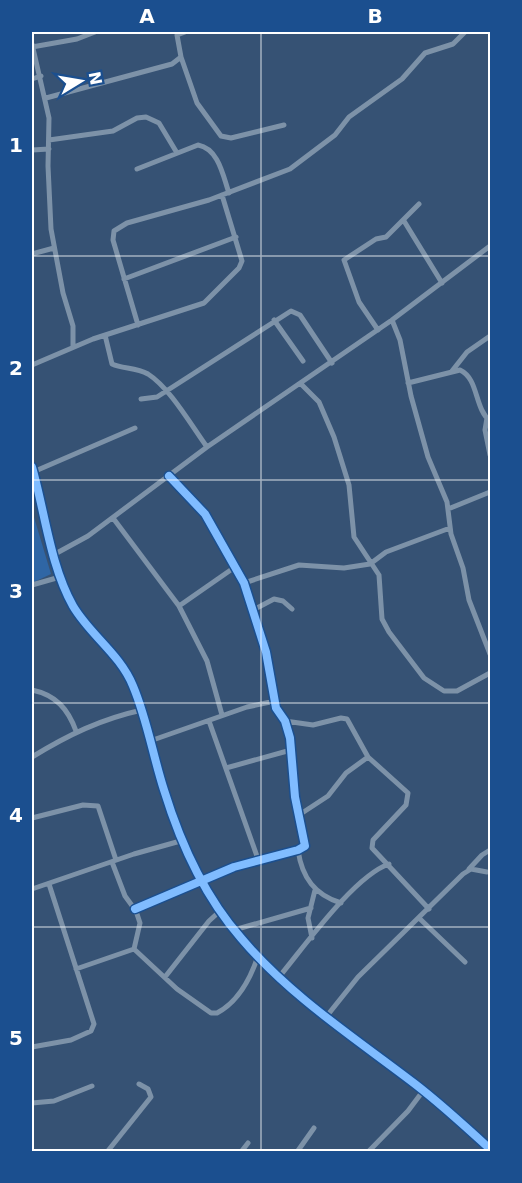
<svg xmlns="http://www.w3.org/2000/svg" width="522" height="1183" font-family="'DejaVu Sans',sans-serif">
<style>
.grass{fill:#2f66a5}
.lines{fill:none;stroke-linecap:round;stroke-linejoin:round}
.street{stroke:#7d92a8;stroke-width:5}
.secondary{stroke:#798da4;stroke-width:7}
.cycleway-casing{stroke:#1b4f8f;stroke-width:11}
.cycleway{stroke:#80bcff;stroke-width:8}
.grid{fill:none;stroke:#fff;stroke-width:1.5;stroke-opacity:0.55}
.neatline{fill:none;stroke:#fff;stroke-width:2}
.grid-label{font-size:20px;text-anchor:middle;font-weight:bold;fill:#fff}
</style>
<rect width="100%" height="100%" fill="#365274"/>
<!-- grass -->
<path class="grass" d="M 33,514 L 51,574 L 32,583 L 32,515 Z"/>
<g class="lines">
<!-- street -->
<path class="street" d="M 32,44 L 49,118 L 48,166 L 51,229 L 63,293 L 73,326 L 73,347
M 32,47 L 77,39 L 95,32
M 181,57 L 197,103 L 221,136 L 231,138 L 284,125
M 32,79 L 41,76
M 46,98 L 172,64 L 181,57 L 177,35 L 185,32
M 49,140 L 113,131 L 137,118 L 146,117 L 159,123 L 177,153
M 32,150 L 49,149
M 137,169 L 198,145 C 219,149 223,176 229,193
M 404,221 L 442,283
M 32,254 L 54,248
M 124,279 L 236,237
M 274,320 L 303,361
M 392,320 L 400,340 L 411,396 L 428,457 L 447,502 L 451,534 L 463,568 L 469,600 L 490,654
M 138,325 L 113,240 L 114,231 L 127,223 L 209,200 L 290,169 L 335,135 L 349,117 L 402,79 L 425,53 L 453,44 L 465,32
M 378,330 L 359,302 L 344,260 L 376,239 L 386,237 L 419,204
M 105,335 L 112,364 C 123,369 136,367 148,374 C 170,388 191,425 207,447
M 32,365 L 93,339 L 204,303 L 239,268 L 242,261 L 222,195
M 452,371 L 467,352 L 490,336
M 408,383 L 460,370 C 479,379 474,408 490,421
M 301,384 L 319,402 L 334,437 L 349,485 L 354,537 L 379,575 L 382,619 L 389,632 L 424,678 L 444,691 L 457,691 L 490,673
M 141,399 L 157,397 L 291,311 L 300,315 L 332,363
M 487,418 L 485,430 L 490,455
M 33,472 L 135,428
M 448,509 L 490,492
M 113,518 L 179,606 L 207,661 L 222,715
M 55,554 L 88,536 L 207,447 L 392,320 L 490,246
M 244,583 L 299,565 L 344,568 L 370,564 L 386,552 L 450,528
M 32,585 L 60,577
M 179,606 L 235,567
M 253,610 L 274,599 L 283,601 L 292,609
M 32,690 C 56,695 68,709 76,731
M 209,721 L 258,859
M 285,721 L 313,725 L 341,718 L 347,719 L 368,757 L 408,793 L 406,805 L 373,840 L 372,848 L 429,909
M 150,741 L 247,707 L 275,701
M 32,757 C 68,735 101,719 142,710
M 226,768 L 291,750
M 299,815 L 328,796 L 346,773 L 368,757
M 32,818 L 83,805 L 98,806 L 116,860
M 298,850 C 302,878 315,895 341,903
M 112,862 L 125,896 L 136,911 L 140,923 L 134,949
M 469,869 L 482,855 L 490,850
M 32,889 L 134,854 L 184,840
M 135,909 L 234,867 L 298,850 L 305,846 L 295,797 L 290,738 L 285,721 L 276,708 L 266,652 L 244,583 L 205,514 L 169,476
M 419,918 L 465,962
M 234,930 L 311,908
M 312,938 L 308,918 L 315,890
M 134,949 L 177,989 L 211,1013 L 217,1013 C 238,1002 251,977 258,956
M 76,969 L 134,949
M 165,977 L 209,921 L 220,911
M 279,977 C 304,947 354,876 389,864
M 326,1017 L 358,977 L 463,874 L 471,869 L 487,872
M 32,1047 L 71,1040 L 91,1031 L 94,1024 L 49,884
M 32,1103 L 54,1101 L 92,1086
M 32,1151 L 32,1152
M 107,1152 L 151,1097 L 148,1089 L 139,1084
M 241,1152 L 248,1143
M 297,1152 L 314,1128
M 368,1152 L 408,1111 L 423,1091"/>
<!-- secondary -->
<path class="secondary" d="M 32,467 C 45,512 50,565 73,606 C 90,635 120,654 133,686 C 147,719 153,756 164,790 C 180,842 205,897 241,938 C 290,996 355,1038 415,1084 C 441,1104 466,1127 490,1149"/>
<defs>
<path id="cycleway" d="M 32,467 C 45,512 50,565 73,606 C 90,635 120,654 133,686 C 147,719 153,756 164,790 C 180,842 205,897 241,938 C 290,996 355,1038 415,1084 C 441,1104 466,1127 490,1149
M 135,909 L 234,867 L 298,850 L 305,846 L 295,797 L 290,738 L 285,721 L 276,708 L 266,652 L 244,583 L 205,514 L 169,476"/>
</defs>
<!-- cycleway casing -->
<use href="#cycleway" class="cycleway-casing"/>
<!-- cycleway -->
<use href="#cycleway" class="cycleway"/>
</g>
<!-- grid -->
<path class="grid" d="M 261,32 L 261,1152M 32,256 L 490,256M 32,480 L 490,480M 32,703 L 490,703M 32,927 L 490,927"/>
<!-- border -->
<rect width="522" height="1183" fill="none" stroke="#1b4f8f" stroke-width="66"/>
<!-- north arrow -->
<g transform="translate(81 81) rotate(79)" stroke="#1b4f8f" stroke-width="4.5" paint-order="stroke">
<path d="M0-4.5L10 22L0 15L-10 22Z" fill="#ffffff"/>
<text y="-9" font-size="16" font-weight="bold" text-anchor="middle" fill="#ffffff">N</text>
</g>
<rect x="33" y="33" width="456" height="1117" class="neatline"/>
<g class="grid-label">
<text x="147" y="23">A</text>
<text x="375" y="23">B</text>
<text x="16" y="152">1</text>
<text x="16" y="375">2</text>
<text x="16" y="598">3</text>
<text x="16" y="822">4</text>
<text x="16" y="1045">5</text>
</g>
</svg>
